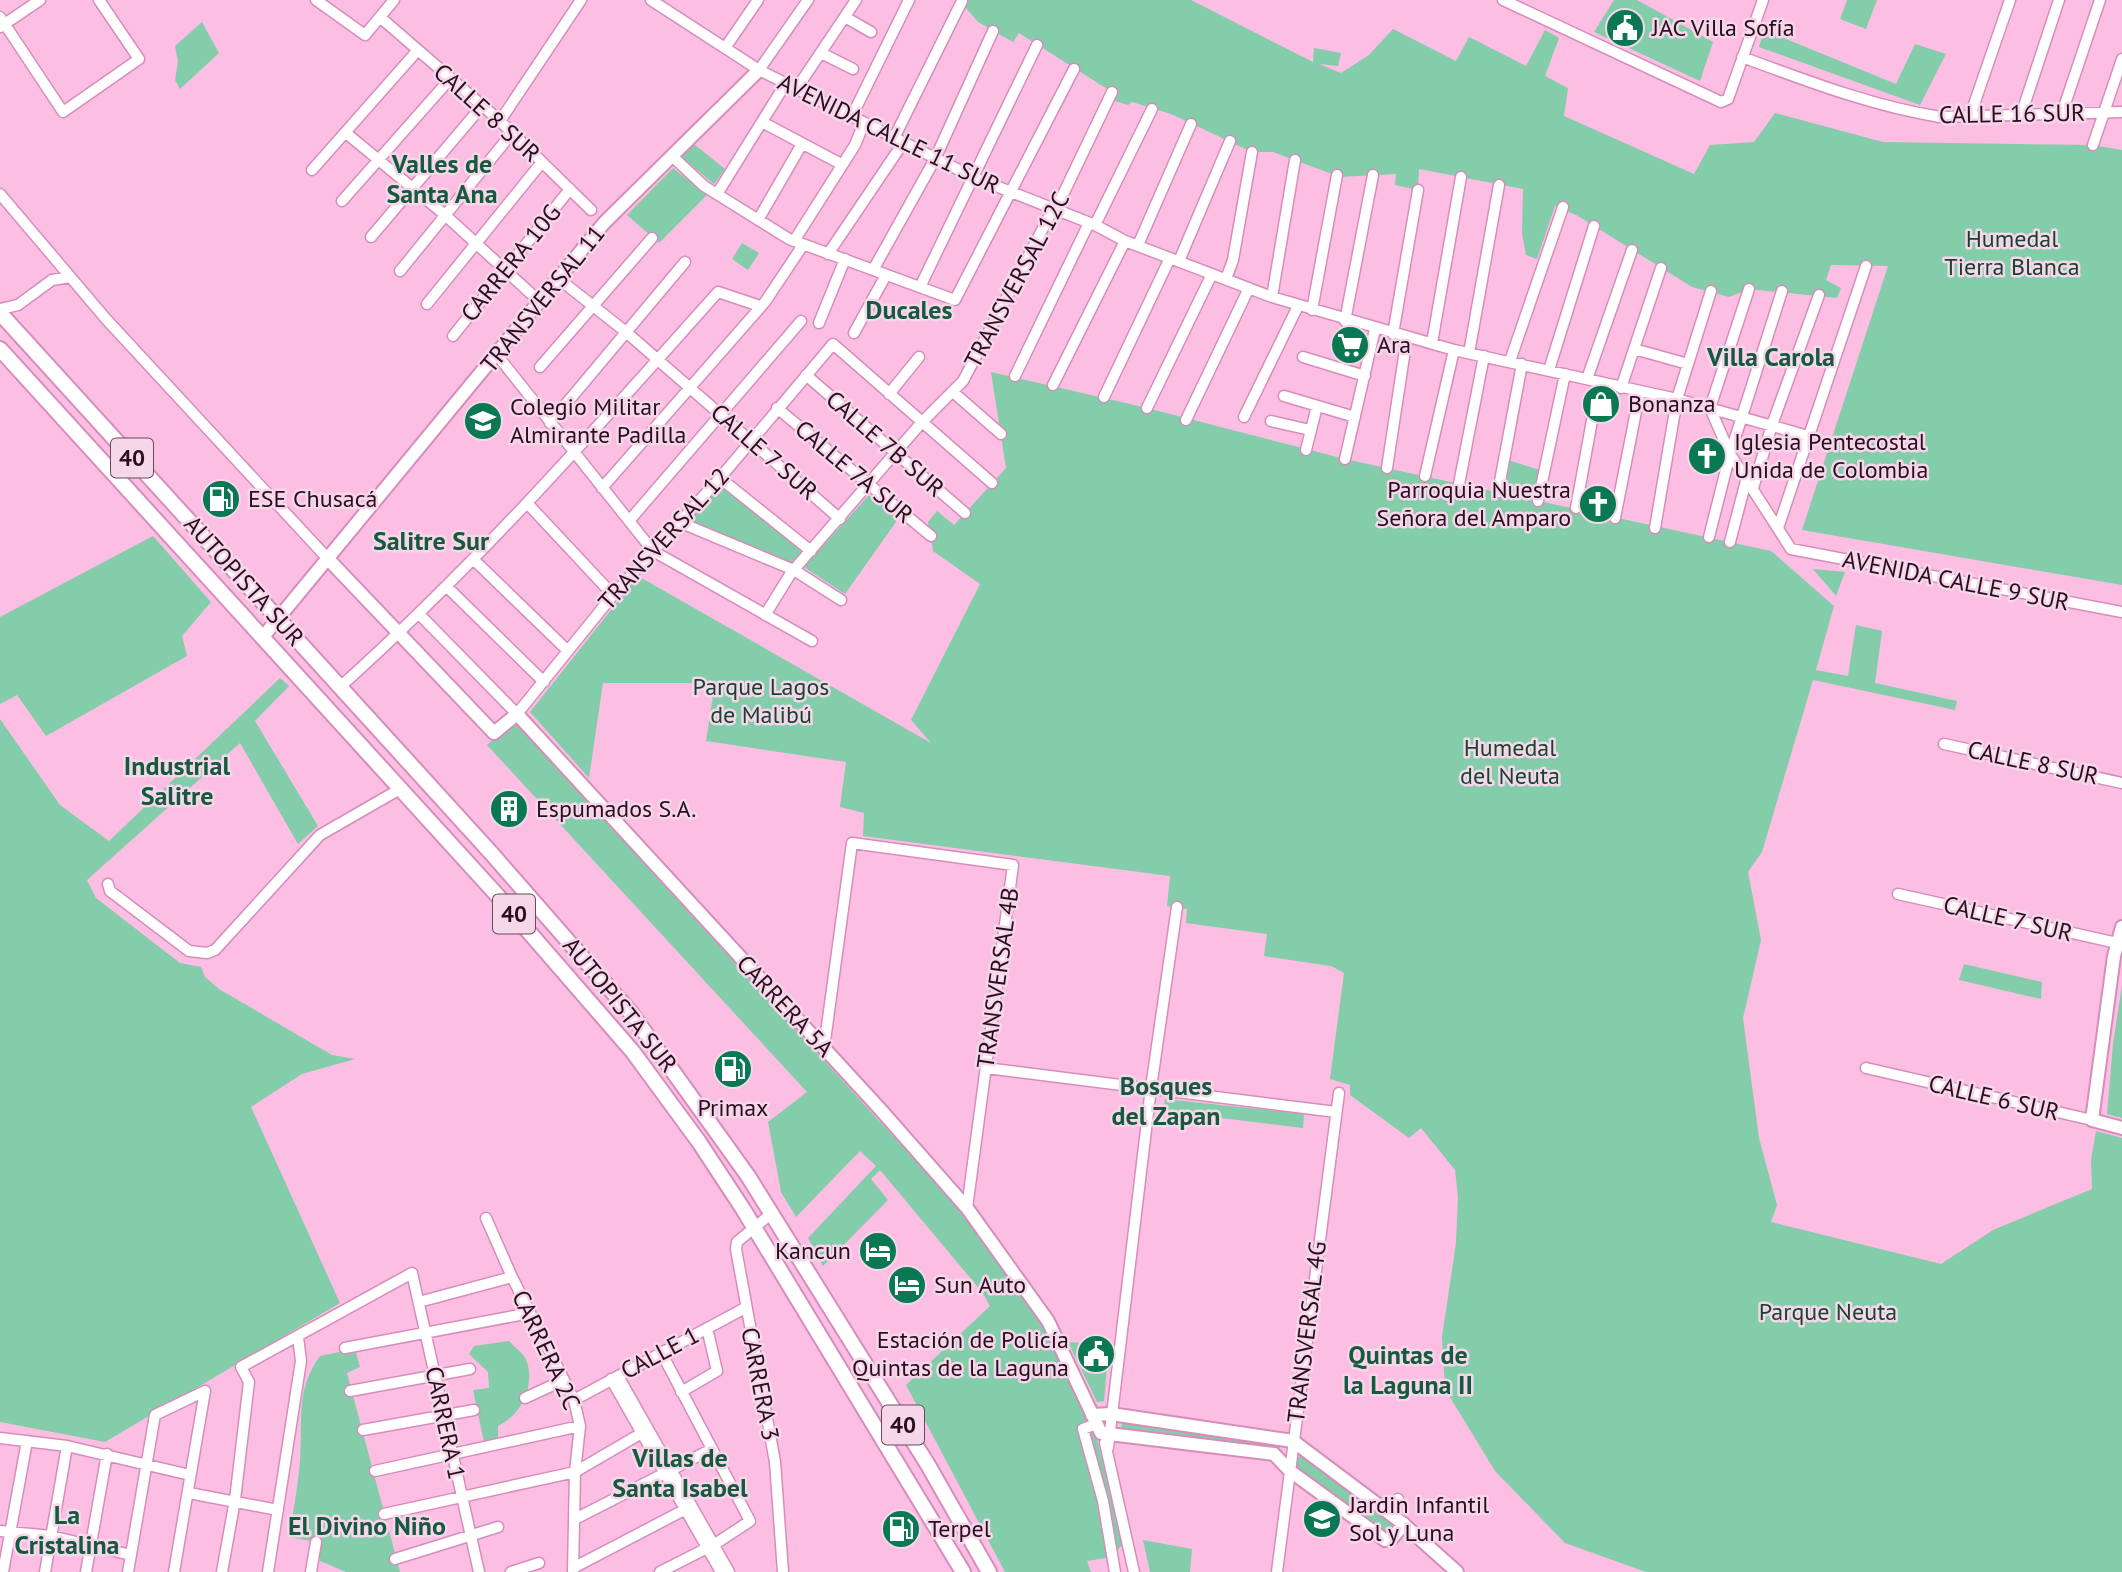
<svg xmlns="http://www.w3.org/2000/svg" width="2122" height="1572" font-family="'PT Sans',sans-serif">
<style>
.green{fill:#83cdaa}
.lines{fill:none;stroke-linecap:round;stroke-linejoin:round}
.minor-casing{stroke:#d78dba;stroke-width:13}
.major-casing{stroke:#d78dba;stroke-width:16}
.highway-casing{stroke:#d78dba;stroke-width:18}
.minor{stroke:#fff;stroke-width:10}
.major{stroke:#fff;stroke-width:12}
.highway{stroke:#fff;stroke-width:14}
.labels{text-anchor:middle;stroke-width:5;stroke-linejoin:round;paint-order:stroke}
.shield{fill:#f6d6e9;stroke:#674a5c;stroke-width:2}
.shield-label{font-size:23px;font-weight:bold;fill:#2a0e20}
.poi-label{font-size:24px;fill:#2a0e20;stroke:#f6d6e9;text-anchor:start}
.street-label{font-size:24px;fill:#2a0e20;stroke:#f6d6e9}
.park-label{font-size:24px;fill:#164330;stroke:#f6d6e9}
.neighbourhood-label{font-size:26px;font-weight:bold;fill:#15593e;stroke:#f6d6e9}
</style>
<rect width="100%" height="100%" fill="#fcbee3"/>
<!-- green -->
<path class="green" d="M 959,0 L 1191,0 L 1313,62 L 1314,48 L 1341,53 L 1338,66 L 1319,64 L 1341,73 L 1369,55 L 1393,29 L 1456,61 L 1469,37 L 1526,66 L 1545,30 L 1559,38 L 1545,76 L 1568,88 L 1564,116 L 1694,174 L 1710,145 L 1754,142 L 1775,113 L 1883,142 L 2093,145 L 2122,150 L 2122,585 L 1802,530 L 1888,266 L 1831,265 L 1826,280 L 1841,288 L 1837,298 L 1749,289 L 1729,297 L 1692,287 L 1578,216 L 1555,206 L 1537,259 L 1526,255 L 1522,233 L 1523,189 L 1419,169 L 1418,190 L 1395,185 L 1396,174 L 1340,177 L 1273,152 L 1252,152 L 1171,114 L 1132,102 L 1128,105 L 1115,101 L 1112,92 L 1019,33 L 1013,42 L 978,22 Z
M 1614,0 L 1637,0 L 1713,42 L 1700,81 L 1594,32 Z
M 1847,0 L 1877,0 L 1866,29 L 1840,19 Z
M 202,22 L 219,53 L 180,89 L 175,80 L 178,61 L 175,46 Z
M 1764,30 L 1896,84 L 1915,44 L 1946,54 L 1920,105 L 1759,47 Z
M 694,144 L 725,169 L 714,184 L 681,157 Z
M 673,168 L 707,195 L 659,243 L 627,215 Z
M 742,243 L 759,253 L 748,270 L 732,259 Z
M 991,372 L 1147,408 L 1345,459 L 1501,493 L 1508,460 L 1540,470 L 1534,500 L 1771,551 L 1834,606 L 1816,670 L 1848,676 L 1856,625 L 1882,631 L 1875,683 L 1957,701 L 1955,710 L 1813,680 L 1762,852 L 1748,872 L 1761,940 L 1743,1018 L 1759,1138 L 1777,1205 L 1771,1222 L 1941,1264 L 1993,1230 L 2092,1189 L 2091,1160 L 2096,1131 L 2122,1138 L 2122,1572 L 1646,1572 L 1565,1543 L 1495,1471 L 1445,1389 L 1442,1337 L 1456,1243 L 1458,1197 L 1455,1170 L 1421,1128 L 1409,1138 L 1350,1095 L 1350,1085 L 1330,1079 L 1344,973 L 1331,966 L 1264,956 L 1267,934 L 1186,923 L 1187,909 L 1167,906 L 1170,876 L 863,836 L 864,813 L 840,807 L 846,762 L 706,741 L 715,683 L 603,683 L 589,778 L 530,712 L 638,576 L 931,743 L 911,720 L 980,584 L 933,551 L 928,522 L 937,511 L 954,525 L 1006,468 Z
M 722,485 L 803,552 L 789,564 L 688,519 Z
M 869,495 L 896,514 L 896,522 L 845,594 L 804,567 Z
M 153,536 L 211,602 L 182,636 L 187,656 L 46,736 L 17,695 L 0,704 L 0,617 Z
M 1813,569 L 1845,572 L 1836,596 Z
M 280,678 L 289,686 L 255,721 L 318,826 L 298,844 L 240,743 L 87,880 L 96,898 L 180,963 L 201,967 L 205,977 L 219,989 L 332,1055 L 355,1059 L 302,1074 L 251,1107 L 340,1303 L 105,1442 L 0,1422 L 0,719 L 60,805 L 109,841 Z
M 514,721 L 924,1170 C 989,1244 1051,1325 1089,1417 C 1104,1454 1112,1507 1122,1546 L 1106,1558 L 1087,1561 L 1091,1572 L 1005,1572 L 906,1385 L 990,1306 L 982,1292 L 880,1170 L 871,1179 L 888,1200 L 823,1266 L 808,1238 L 876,1166 L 860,1151 L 796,1217 L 781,1192 L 768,1122 L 807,1092 L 487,745 Z
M 1964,964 L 2042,982 L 2041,999 L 1959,980 Z
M 2122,985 L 2122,1118 L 2107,1114 L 2113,1044 Z
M 1165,1099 L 1304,1114 L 1303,1128 L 1164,1111 Z
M 509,1341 C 514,1347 525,1354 527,1362 C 535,1387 521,1415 498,1426 L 498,1440 L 484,1442 L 473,1390 L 489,1388 L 488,1372 L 469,1354 L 474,1346 Z
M 1068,1342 L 1082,1343 L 1082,1361 L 1107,1366 L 1104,1401 L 1097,1402 Z
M 355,1349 L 360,1367 L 347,1373 L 400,1572 L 346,1572 L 320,1561 L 316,1542 L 289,1537 C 293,1512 298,1486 300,1461 C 303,1421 295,1390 320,1356 Z
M 1122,1422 L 1281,1443 L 1279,1450 L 1121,1429 Z
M 1300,1456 L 1393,1523 L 1392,1530 L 1383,1532 L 1294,1467 L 1295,1460 Z
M 1143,1540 L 1192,1549 L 1190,1572 L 1150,1572 Z"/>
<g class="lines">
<defs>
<path id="minor" d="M 316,0 L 365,35 L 394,0
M 651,0 L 759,70 L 973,177 L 1095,225 L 1125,241 L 1272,297 L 1454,350 L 1677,399 L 1808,436
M 1503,0 L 1721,102 L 1728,99 L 1763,0
M 0,17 L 63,112 L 139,59 L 99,0
M 845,17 L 871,32
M 381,18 L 500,121 L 591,210
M 0,27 L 40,0
M 725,48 L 758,0
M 821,53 L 853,69
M 1742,57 C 1807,81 1872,106 1940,117 L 2122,112
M 759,70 L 808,0
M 797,88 L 856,0
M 2062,113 L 2100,0
M 2021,115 L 2059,0
M 852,116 L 909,0
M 1970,116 L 2010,0
M 500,121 L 581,0
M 762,122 L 841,164
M 346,133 L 444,214 L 540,302
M 894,138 L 962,1
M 2093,145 L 2122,59
M 672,156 L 704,186 L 789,239 L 955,300 L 1074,69
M 312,170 L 418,50
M 0,194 L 106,319 L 329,560
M 717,194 L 786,83
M 342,201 L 450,79
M 758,220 L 802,144
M 1095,225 L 1152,109
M 371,237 L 482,106
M 794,241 L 855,145 L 864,123
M 1138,245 L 1191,124
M 828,254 L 903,143
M 1179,261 L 1230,141
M 873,270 L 935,159 L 993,31
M 400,271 L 512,133
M 559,279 L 626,332 L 840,519
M 1226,279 L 1233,260 L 1252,152
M 920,287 L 1037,45
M 1272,297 L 1295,160
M 427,304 L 542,162
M 0,309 L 18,305 L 52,280 L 70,277
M 1312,310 L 1337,175
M 1345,321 L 1373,175
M 819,323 L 845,259
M 854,333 L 886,275
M 1393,334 L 1418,190
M 453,336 L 570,189
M 1432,343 L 1461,177
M 1634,349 L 1688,364
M 1469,353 L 1499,185
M 497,355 L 653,551 L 812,641
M 1303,357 L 1365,376
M 1510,361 L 1563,207
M 540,367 L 652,238
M 1549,370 L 1594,226
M 806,375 L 965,513
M 1015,376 L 1088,225
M 1587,379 L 1632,250
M 1053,385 L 1125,241
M 1621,388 L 1661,268
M 953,392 L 1001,434
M 889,394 L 919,357
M 1284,396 L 1355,417
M 1104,397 L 1170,258
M 777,408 L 931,536
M 1147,408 L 1212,274
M 1710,408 L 1730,454 L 1791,549 L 2122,612
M 1710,408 L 1749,289
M 1244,417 L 1298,306
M 1186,420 L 1249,288
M 1271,421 L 1310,430
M 550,423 L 685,262
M 1306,450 L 1317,406
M 1345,459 L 1375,329
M 1387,468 L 1407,337
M 1425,476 L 1454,350
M 720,478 L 811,551
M 1459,484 L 1484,356
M 602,488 L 765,302 L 803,245
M 1753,488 L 1772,425 L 1819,295
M 1498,492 L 1522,364
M 1538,501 L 1565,374
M 527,503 L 613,595
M 1576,508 L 1599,382
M 1615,518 L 1640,391
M 629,521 L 801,321
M 679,522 L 794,570 L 841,600
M 1655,528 L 1677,399 L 1711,291
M 1778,528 L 1866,266
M 1709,537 L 1730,454 L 1782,291
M 1730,542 L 1747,477
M 473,559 L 568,651
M 447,587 L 544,682
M 420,615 L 517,714 L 613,595 L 720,478 L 833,344 L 992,483
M 765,615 L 791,573 L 922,422 L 963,381 L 1052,211 L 1058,205 L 1112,92
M 340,687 C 476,565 596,429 718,292 L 760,306
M 1944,744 L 2122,783
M 108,884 L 110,891 L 189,951 L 207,953 L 215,950 L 320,835 L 400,789
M 1898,894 L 2117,943
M 824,1048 L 852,843 L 1013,865 L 967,1208
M 986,1068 L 1336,1112
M 1866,1068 L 2092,1120
M 772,1213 L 737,1242 L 736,1249 L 775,1462 L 783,1572
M 486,1218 L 512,1277 L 574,1400 L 580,1426 L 575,1472 L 573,1572
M 419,1302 L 512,1277
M 345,1348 L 530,1313
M 618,1376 L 729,1572
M 611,1379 L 721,1572
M 350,1391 L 470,1369
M 681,1392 L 717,1371 L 707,1328
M 525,1398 L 564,1380
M 574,1400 L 745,1308
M 1096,1424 L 1083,1429 L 1103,1501 L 1115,1572
M 363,1430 L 474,1410
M 0,1438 L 67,1446 L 190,1475
M 1105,1443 L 1134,1572
M 1108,1448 L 1151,1088 L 1177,907
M 375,1471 L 580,1426
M 189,1493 L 278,1510
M 1389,1513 L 1398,1499
M 384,1514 L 575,1472 L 647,1430
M 575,1519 L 710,1450
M 0,1531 L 51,1536 L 131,1555
M 395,1559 L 498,1527
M 573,1568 L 688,1508
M 3,1572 L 27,1441
M 45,1572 L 67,1446
M 86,1572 L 107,1454
M 128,1572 L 155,1415 L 205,1391
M 174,1572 L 205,1391
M 222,1572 L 235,1500 L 249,1382 L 241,1367 L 412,1273 L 479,1572
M 268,1572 L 301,1361 L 298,1337
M 311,1572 L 316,1542
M 511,1572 L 539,1563
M 660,1572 L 715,1544 L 750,1521 L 661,1352
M 1277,1572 L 1339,1093"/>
<path id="major" d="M 329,560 L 494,733 L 517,714 L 880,1109 L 967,1208 L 1048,1321 L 1101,1433 L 1274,1454 L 1290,1471 L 1385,1540 L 1392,1538 L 1404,1524
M 262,638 L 604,223 L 759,70
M 2122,927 L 2114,956 L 2092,1120 L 2122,1128
M 1092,1415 L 1111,1414 L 1293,1441 L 1401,1522 L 1457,1572"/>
<path id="highway" d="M 0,313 L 492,854 L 631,1013 L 748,1176 L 928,1465 L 989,1572
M 0,349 L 497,895 L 633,1052 L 699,1142 L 743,1209 L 963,1572"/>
</defs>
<!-- minor casing -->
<use href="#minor" class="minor-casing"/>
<!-- major casing -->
<use href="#major" class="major-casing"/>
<!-- highway casing -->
<use href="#highway" class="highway-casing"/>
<!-- minor -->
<use href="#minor" class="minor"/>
<!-- major -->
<use href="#major" class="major"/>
<!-- highway -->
<use href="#highway" class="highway"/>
</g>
<!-- icons -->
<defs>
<symbol id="civic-disc" viewBox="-11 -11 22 22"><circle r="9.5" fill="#097853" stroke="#f6d6e9"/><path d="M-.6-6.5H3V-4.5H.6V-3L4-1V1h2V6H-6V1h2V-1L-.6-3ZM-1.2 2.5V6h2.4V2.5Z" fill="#fff"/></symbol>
<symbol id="supermarket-disc" viewBox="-11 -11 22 22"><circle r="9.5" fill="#097853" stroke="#f6d6e9"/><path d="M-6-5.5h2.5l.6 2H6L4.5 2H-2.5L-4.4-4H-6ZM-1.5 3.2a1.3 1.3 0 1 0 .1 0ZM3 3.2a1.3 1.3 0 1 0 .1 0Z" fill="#fff"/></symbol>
<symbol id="shop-disc" viewBox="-11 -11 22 22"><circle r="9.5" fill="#097853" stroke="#f6d6e9"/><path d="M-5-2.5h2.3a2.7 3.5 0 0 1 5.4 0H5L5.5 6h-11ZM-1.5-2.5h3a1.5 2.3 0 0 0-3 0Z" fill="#fff"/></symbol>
<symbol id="school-disc" viewBox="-11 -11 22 22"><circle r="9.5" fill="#097853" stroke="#f6d6e9"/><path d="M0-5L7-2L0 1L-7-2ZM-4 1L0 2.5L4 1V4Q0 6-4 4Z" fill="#fff"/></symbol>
<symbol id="church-disc" viewBox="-11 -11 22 22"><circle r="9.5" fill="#097853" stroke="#f6d6e9"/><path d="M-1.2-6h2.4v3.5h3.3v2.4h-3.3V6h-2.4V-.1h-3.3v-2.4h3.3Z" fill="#fff"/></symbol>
<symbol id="fuel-disc" viewBox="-11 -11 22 22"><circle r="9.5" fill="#097853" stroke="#f6d6e9"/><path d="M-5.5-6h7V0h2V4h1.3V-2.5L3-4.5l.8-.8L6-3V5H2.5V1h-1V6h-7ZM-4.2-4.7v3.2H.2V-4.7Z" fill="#fff"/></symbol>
<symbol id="building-disc" viewBox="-11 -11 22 22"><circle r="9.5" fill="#097853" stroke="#f6d6e9"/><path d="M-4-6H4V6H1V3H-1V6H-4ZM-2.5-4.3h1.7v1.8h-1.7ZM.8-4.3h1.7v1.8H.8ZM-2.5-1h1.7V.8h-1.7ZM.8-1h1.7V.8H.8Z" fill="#fff"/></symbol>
<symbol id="hotel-disc" viewBox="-11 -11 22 22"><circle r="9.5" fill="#097853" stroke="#f6d6e9"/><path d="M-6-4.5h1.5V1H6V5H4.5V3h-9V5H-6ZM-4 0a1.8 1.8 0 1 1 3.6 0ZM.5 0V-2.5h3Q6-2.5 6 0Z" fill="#fff"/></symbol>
</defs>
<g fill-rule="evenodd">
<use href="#civic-disc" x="1603" y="6" width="44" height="44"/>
<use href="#supermarket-disc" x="1328" y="323" width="44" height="44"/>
<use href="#shop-disc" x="1579" y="382" width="44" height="44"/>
<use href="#school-disc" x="461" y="399" width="44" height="44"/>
<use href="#church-disc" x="1685" y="434" width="44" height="44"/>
<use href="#fuel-disc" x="199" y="477" width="44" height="44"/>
<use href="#church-disc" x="1576" y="482" width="44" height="44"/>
<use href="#building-disc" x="487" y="787" width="44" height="44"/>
<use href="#fuel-disc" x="711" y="1047" width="44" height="44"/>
<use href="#hotel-disc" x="856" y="1229" width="44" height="44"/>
<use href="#hotel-disc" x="885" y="1263" width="44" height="44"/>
<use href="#civic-disc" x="1074" y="1332" width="44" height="44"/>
<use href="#school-disc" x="1300" y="1497" width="44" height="44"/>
<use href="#fuel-disc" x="879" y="1507" width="44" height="44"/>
</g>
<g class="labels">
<!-- shield labels -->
<g class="shield">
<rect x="111" y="438.5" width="42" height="39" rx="5"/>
<rect x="493" y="894.5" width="42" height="39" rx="5"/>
<rect x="882" y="1405.5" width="42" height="39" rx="5"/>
</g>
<g class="shield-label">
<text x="132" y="466">40</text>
<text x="514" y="922">40</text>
<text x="903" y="1433">40</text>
</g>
<!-- poi labels -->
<g class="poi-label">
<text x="1652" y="36">JAC Villa Sofía</text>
<text x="1377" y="353">Ara</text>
<text x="1628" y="412">Bonanza</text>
<text x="510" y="415">Colegio Militar<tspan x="510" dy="28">Almirante Padilla</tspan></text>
<text x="1734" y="450">Iglesia Pentecostal<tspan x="1734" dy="28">Unida de Colombia</tspan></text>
<text x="1571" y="498" text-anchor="end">Parroquia Nuestra<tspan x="1571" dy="28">Señora del Amparo</tspan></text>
<text x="248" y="507">ESE Chusacá</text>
<text x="536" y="817">Espumados S.A.</text>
<text x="733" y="1116" text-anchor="middle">Primax</text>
<text x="851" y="1259" text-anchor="end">Kancun</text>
<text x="934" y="1293">Sun Auto</text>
<text x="1069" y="1348" text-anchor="end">Estación de Policía<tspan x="1069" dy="28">Quintas de la Laguna</tspan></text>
<text x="1349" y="1513">Jardin Infantil<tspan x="1349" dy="28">Sol y Luna</tspan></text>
<text x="928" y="1537">Terpel</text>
</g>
<!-- street labels -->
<g class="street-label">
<text transform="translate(487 113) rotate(42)" y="8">CALLE 8 SUR</text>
<text transform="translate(2012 114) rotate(-1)" y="8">CALLE 16 SUR</text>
<text transform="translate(889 134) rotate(26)" y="8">AVENIDA CALLE 11 SUR</text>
<text transform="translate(511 263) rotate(-51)" y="8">CARRERA 10G</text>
<text transform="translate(1017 280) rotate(-62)" y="8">TRANSVERSAL 12C</text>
<text transform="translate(543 299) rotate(-51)" y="8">TRANSVERSAL 11</text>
<text transform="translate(885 444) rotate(41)" y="8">CALLE 7B SUR</text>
<text transform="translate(764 452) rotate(41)" y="8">CALLE 7 SUR</text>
<text transform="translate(854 472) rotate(40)" y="8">CALLE 7A SUR</text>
<text transform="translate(664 539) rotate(-48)" y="8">TRANSVERSAL 12</text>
<text transform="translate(244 581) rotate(48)" y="8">AUTOPISTA SUR</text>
<text transform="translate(1956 581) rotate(11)" y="8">AVENIDA CALLE 9 SUR</text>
<text transform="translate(2033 763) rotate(12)" y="8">CALLE 8 SUR</text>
<text transform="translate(2008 919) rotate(13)" y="8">CALLE 7 SUR</text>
<text transform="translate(998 978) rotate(-82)" y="8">TRANSVERSAL 4B</text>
<text transform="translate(620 1005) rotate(51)" y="8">AUTOPISTA SUR</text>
<text transform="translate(785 1006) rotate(47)" y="8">CARRERA 5A</text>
<text transform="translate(1994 1098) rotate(13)" y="8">CALLE 6 SUR</text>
<text transform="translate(1307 1332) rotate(-83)" y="8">TRANSVERSAL 4G</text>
<text transform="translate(546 1350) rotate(65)" y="8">CARRERA 2C</text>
<text transform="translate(660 1353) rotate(-28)" y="8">CALLE 1</text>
<text transform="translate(760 1384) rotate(79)" y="8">CARRERA 3</text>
<text transform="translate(445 1423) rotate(78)" y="8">CARRERA 1</text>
</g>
<!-- park labels -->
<g class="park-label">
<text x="2012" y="247">Humedal<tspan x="2012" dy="28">Tierra Blanca</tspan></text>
<text x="761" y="695">Parque Lagos<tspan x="761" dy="28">de Malibú</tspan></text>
<text x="1510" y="756">Humedal<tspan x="1510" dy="28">del Neuta</tspan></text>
<text x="1828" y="1320">Parque Neuta</text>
</g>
<!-- neighbourhood labels -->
<g class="neighbourhood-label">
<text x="442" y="173">Valles de<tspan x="442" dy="30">Santa Ana</tspan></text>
<text x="909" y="319">Ducales</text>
<text x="1771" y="366">Villa Carola</text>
<text x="431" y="550">Salitre Sur</text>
<text x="177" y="775">Industrial<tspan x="177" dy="30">Salitre</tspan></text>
<text x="1166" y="1095">Bosques<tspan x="1166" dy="30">del Zapan</tspan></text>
<text x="1408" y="1364">Quintas de<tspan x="1408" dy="30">la Laguna II</tspan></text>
<text x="680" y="1467">Villas de<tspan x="680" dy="30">Santa Isabel</tspan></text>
<text x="67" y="1524">La<tspan x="67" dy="30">Cristalina</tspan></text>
<text x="367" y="1535">El Divino Niño</text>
</g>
</g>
</svg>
